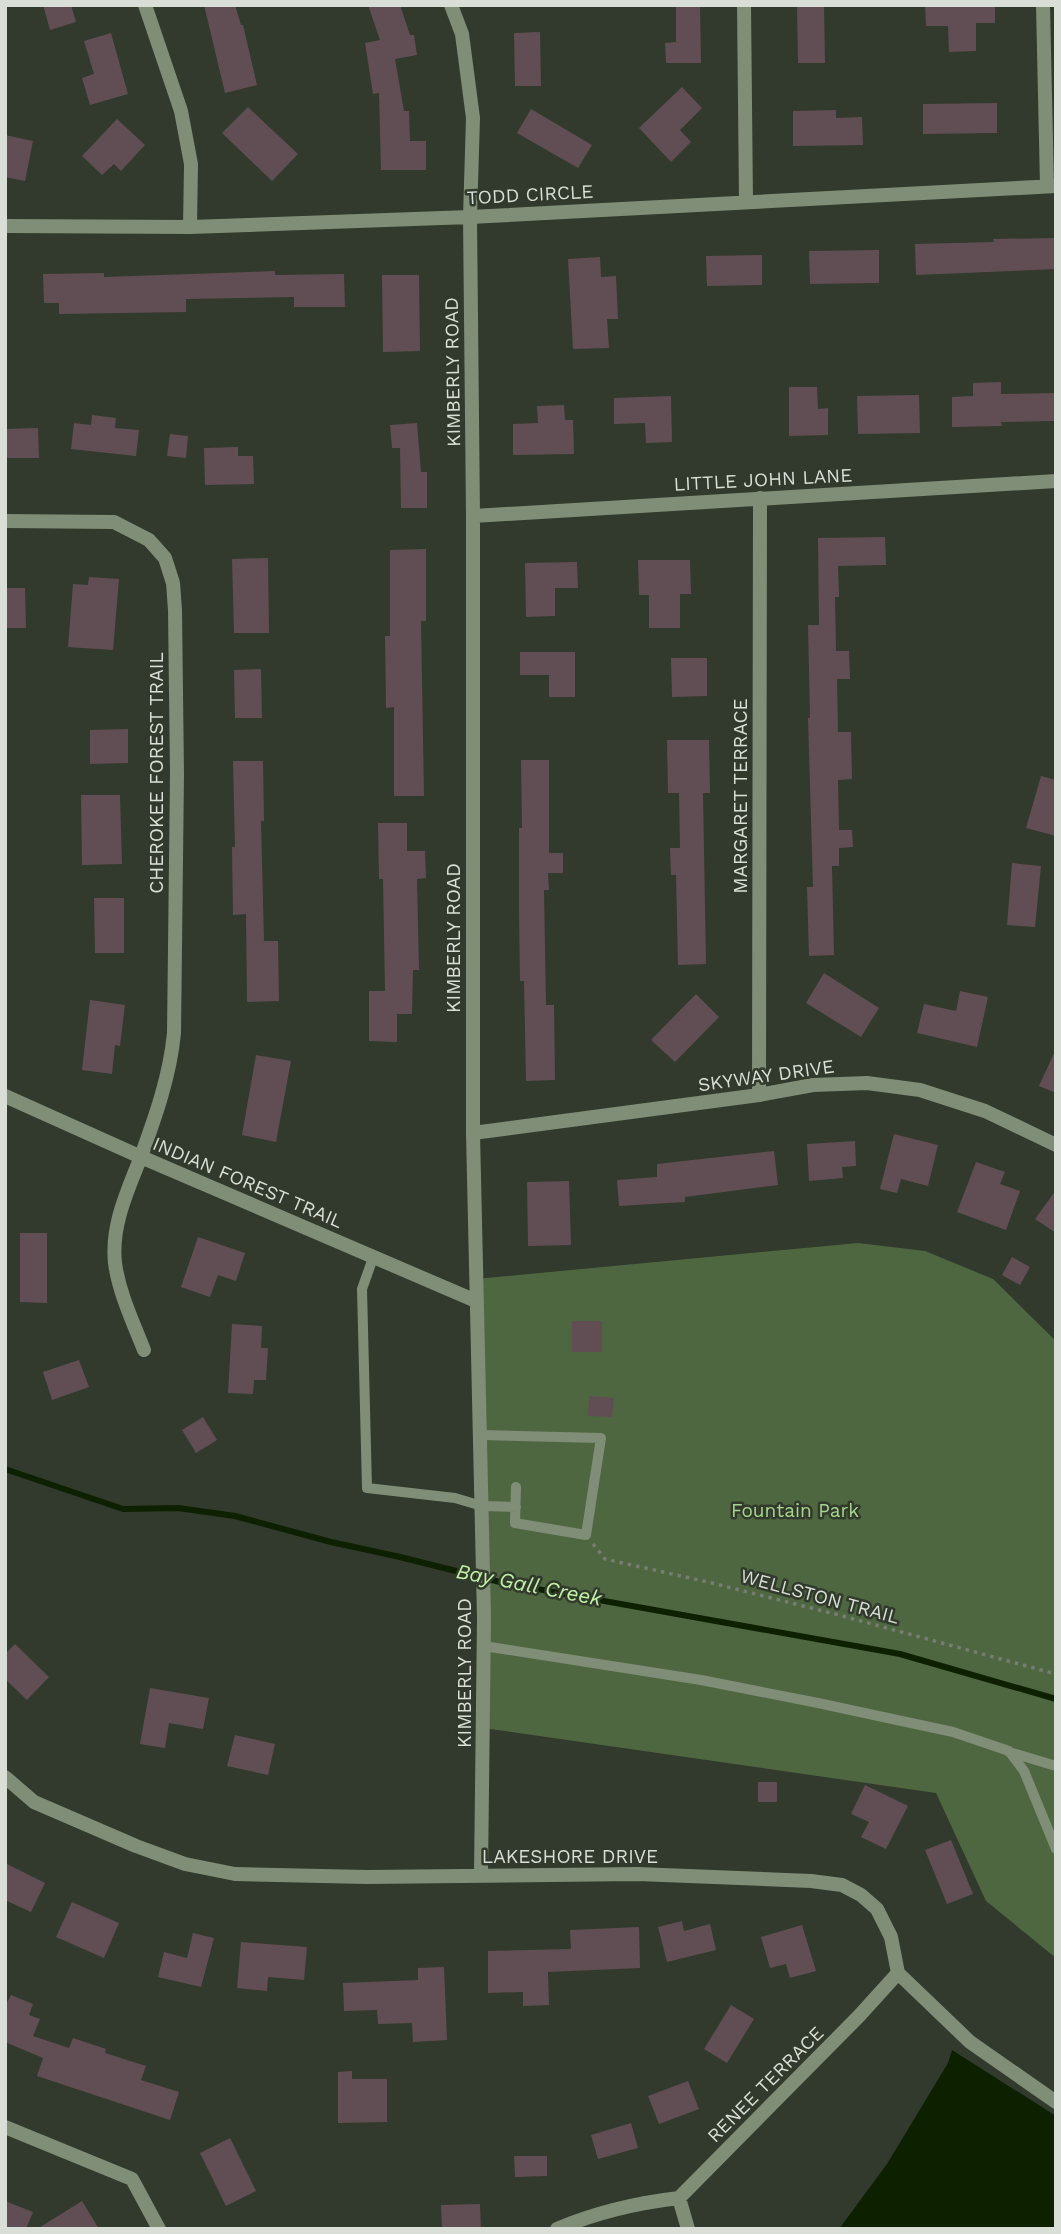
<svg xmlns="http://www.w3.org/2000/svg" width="1061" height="2234" font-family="'Work Sans',sans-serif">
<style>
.green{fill:#4f6740}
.water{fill:#0d2000}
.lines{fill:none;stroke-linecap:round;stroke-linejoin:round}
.stream{stroke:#0d2000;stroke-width:6}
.building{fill:#614e54}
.path{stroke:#767e72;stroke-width:3.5;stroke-dasharray:3.5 5;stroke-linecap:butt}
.service{stroke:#808d77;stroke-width:10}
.minor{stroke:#808d77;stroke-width:14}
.labels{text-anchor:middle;stroke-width:5;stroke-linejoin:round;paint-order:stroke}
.street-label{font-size:19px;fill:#d9dfd6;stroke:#313a2c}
.park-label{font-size:19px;fill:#a8d58b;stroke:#313a2c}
.water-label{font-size:21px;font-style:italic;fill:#c3f1a5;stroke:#313a2c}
</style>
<rect width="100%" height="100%" fill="#313a2c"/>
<!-- green -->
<path class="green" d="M 858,1243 L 925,1251 L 993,1279 L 1056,1341 L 1056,1958 L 986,1901 L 936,1793 L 483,1728 L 476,1279 Z"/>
<!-- water -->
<path class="water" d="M 952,2050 L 1056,2116 L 1056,2226 L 1054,2229 L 839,2229 L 887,2164 L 948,2063 Z"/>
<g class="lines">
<!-- stream -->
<path class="stream" d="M 5,1469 L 123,1509 L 178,1508 L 235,1516 L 331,1542 L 400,1557 L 504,1583 L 900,1654 L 1056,1699"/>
</g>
<!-- building -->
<path class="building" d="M 43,5 L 71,5 L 76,22 L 50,30 Z
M 204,5 L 235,5 L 241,25 L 243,25 L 257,85 L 225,93 Z
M 368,5 L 400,5 L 410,35 L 414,35 L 417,55 L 395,59 L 404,111 L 409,111 L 410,141 L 426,141 L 426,170 L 381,170 L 379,93 L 373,94 L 365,43 L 380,40 Z
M 676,5 L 700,5 L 701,63 L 666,63 L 665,43 L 676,42 Z
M 797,5 L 824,5 L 825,63 L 798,63 Z
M 925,5 L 995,5 L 995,23 L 976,23 L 976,51 L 949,52 L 948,26 L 926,26 Z
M 540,32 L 541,86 L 515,86 L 514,33 Z
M 111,33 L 128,94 L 90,105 L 82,78 L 94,74 L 84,41 Z
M 682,87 L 702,108 L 680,130 L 691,142 L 671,162 L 639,128 Z
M 997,103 L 997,133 L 923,134 L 923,104 Z
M 248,107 L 298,154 L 272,181 L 222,133 Z
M 531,109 L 592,145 L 578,168 L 517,133 Z
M 836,110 L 836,118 L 862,117 L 863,145 L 793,146 L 793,111 Z
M 117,119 L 145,145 L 121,171 L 114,164 L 102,175 L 82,156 Z
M 5,135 L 33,141 L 25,181 L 5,177 Z
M 1056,238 L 1056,269 L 916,275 L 915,244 L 994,242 L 993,239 Z
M 879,250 L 879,283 L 810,284 L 809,251 Z
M 762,255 L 762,285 L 707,286 L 706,256 Z
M 600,257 L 601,277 L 616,276 L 618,319 L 607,319 L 609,348 L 573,349 L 568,259 Z
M 275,271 L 275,275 L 344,274 L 345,307 L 294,307 L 294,297 L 186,299 L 186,312 L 59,314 L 59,303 L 44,303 L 43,274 L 104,273 L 104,277 Z
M 382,275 L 419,275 L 420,351 L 383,352 Z
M 1001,382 L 1001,394 L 1056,393 L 1056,421 L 1001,422 L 1002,426 L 952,427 L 952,397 L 973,396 L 973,383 Z
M 789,387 L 817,387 L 818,409 L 828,408 L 828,435 L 789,436 Z
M 919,395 L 920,433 L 858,434 L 857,396 Z
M 671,396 L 672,442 L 646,443 L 645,423 L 614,424 L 614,398 Z
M 564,405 L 565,420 L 573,420 L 574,454 L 513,455 L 513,424 L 538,423 L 537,406 Z
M 92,415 L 116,418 L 115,428 L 139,430 L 136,456 L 71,449 L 74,423 L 91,425 Z
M 417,423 L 421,472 L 427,472 L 427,508 L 401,508 L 400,448 L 392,448 L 390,425 Z
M 38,428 L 39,458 L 5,458 L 5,429 Z
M 170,434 L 188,436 L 186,458 L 167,456 Z
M 238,447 L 238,456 L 253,456 L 254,484 L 205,485 L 204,448 Z
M 885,537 L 886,565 L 838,566 L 839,597 L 835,597 L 836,651 L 849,651 L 850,679 L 837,679 L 838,732 L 851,732 L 852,779 L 838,780 L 839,830 L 852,830 L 853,847 L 839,848 L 839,866 L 832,866 L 834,955 L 809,956 L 807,887 L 813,887 L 808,718 L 810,718 L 808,625 L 819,625 L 818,538 Z
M 426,549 L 426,621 L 421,621 L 424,796 L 394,796 L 394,707 L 386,708 L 385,636 L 390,636 L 390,550 Z
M 268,558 L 269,633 L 234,633 L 232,559 Z
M 638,560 L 690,560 L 691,594 L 680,594 L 680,628 L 649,628 L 649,595 L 639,595 Z
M 577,562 L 578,588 L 555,588 L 555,616 L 526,617 L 525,563 Z
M 89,577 L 119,579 L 113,650 L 68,647 L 73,584 L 88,585 Z
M 5,588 L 25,588 L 26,628 L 5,628 Z
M 520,652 L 575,652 L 575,697 L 549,697 L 549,675 L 520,675 Z
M 671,658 L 707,658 L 707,696 L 672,697 Z
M 261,669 L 262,718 L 235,718 L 234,670 Z
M 128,729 L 128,763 L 90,764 L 90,730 Z
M 667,740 L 709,740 L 710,793 L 703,793 L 706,964 L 678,965 L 676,875 L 671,875 L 670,848 L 680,848 L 679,793 L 668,793 Z
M 521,760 L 549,760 L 549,853 L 563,853 L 563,873 L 548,873 L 549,890 L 544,890 L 546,1005 L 554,1005 L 555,1080 L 526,1081 L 524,981 L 520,981 L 519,912 L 519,828 L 522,828 Z
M 233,761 L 263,761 L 264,821 L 261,821 L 264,941 L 278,941 L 279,1001 L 247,1002 L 246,914 L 233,915 L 232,847 L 235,847 Z
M 1041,776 L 1056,780 L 1056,836 L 1026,828 Z
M 81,795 L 120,795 L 122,864 L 82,865 Z
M 378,823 L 407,823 L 407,851 L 425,851 L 426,878 L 417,879 L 419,970 L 413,970 L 412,1014 L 397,1014 L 397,1042 L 369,1041 L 369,991 L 385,991 L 383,879 L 379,879 Z
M 1012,863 L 1041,866 L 1035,927 L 1007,925 Z
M 94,898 L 124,898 L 124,953 L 95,953 Z
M 824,973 L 879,1008 L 861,1037 L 806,1003 Z
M 960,991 L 988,997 L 977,1047 L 917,1033 L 924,1004 L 956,1011 Z
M 696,994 L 719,1017 L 675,1062 L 651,1040 Z
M 90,1000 L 125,1005 L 120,1046 L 115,1045 L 112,1074 L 82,1070 Z
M 1056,1049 L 1056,1093 L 1039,1086 Z
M 256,1055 L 291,1061 L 276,1142 L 242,1135 Z
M 894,1134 L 938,1145 L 928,1186 L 901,1179 L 897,1193 L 880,1189 Z
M 855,1141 L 856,1166 L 842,1167 L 843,1178 L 809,1181 L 807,1144 Z
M 774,1151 L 778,1185 L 685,1197 L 685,1202 L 619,1206 L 617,1180 L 657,1177 L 657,1164 Z
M 976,1162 L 1005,1172 L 1000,1184 L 1020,1191 L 1006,1230 L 957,1212 Z
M 569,1181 L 571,1245 L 528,1246 L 527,1182 Z
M 1056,1190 L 1056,1233 L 1035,1219 Z
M 20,1233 L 47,1233 L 47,1303 L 20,1302 Z
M 198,1237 L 245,1253 L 236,1281 L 218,1275 L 210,1297 L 181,1287 Z
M 1012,1257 L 1030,1267 L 1020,1285 L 1002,1275 Z
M 572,1321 L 602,1321 L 602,1352 L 572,1352 Z
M 232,1324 L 262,1326 L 261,1348 L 268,1348 L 266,1380 L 254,1380 L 253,1394 L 228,1393 Z
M 79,1360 L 89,1387 L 52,1400 L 43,1372 Z
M 589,1396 L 614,1398 L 612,1417 L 588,1416 Z
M 203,1417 L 217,1440 L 196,1453 L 182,1430 Z
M 15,1644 L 49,1677 L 27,1700 L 5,1679 L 5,1654 Z
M 150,1688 L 209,1698 L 203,1729 L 169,1723 L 165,1748 L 140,1744 Z
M 235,1735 L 275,1744 L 268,1775 L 227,1766 Z
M 758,1782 L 777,1782 L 777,1802 L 758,1802 Z
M 865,1785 L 908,1806 L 886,1849 L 861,1837 L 869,1822 L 851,1814 Z
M 951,1840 L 973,1894 L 947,1904 L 925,1850 Z
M 5,1863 L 45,1883 L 31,1912 L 5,1900 Z
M 72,1902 L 119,1923 L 104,1958 L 56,1937 Z
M 682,1921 L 684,1931 L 710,1924 L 716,1950 L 667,1962 L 658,1927 Z
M 802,1925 L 816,1971 L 790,1978 L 786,1964 L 770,1968 L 761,1937 Z
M 639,1927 L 640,1968 L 548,1972 L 549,2005 L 523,2006 L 523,1992 L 488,1993 L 488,1951 L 571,1949 L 570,1930 Z
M 193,1933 L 214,1938 L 201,1987 L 158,1977 L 164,1952 L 187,1958 Z
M 241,1942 L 307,1947 L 304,1980 L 268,1977 L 267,1991 L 237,1988 Z
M 444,1967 L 447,2040 L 413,2042 L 412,2023 L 378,2024 L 377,2010 L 344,2011 L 343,1983 L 418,1980 L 418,1968 Z
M 11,1995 L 33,2004 L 29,2015 L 40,2019 L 33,2036 L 69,2048 L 73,2038 L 106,2049 L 105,2053 L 146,2066 L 141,2080 L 179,2092 L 170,2120 L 37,2076 L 43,2058 L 5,2042 L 5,2007 Z
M 731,2005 L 754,2019 L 727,2063 L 704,2049 Z
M 352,2071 L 352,2079 L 387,2079 L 387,2122 L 338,2123 L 338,2072 Z
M 688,2081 L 699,2109 L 659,2124 L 648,2096 Z
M 631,2123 L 638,2148 L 598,2159 L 591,2135 Z
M 230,2138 L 256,2191 L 226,2206 L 200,2153 Z
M 514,2156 L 547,2156 L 547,2176 L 515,2177 Z
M 5,2201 L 33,2212 L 26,2229 L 5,2229 Z
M 82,2201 L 99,2229 L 37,2229 Z
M 480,2204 L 481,2229 L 442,2229 L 441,2205 Z"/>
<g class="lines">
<!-- path -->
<path class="path" d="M 593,1544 L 605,1559 L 708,1582 L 839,1615 L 1056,1674"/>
<!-- service -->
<path class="service" d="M 373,1258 L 362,1289 L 367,1488 L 455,1498 L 482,1506 L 516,1507
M 481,1435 L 601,1438 L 586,1535 L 515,1523 L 516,1487
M 484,1646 L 701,1680 L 818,1703 L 953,1732 L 1009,1751 L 1024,1771 L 1056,1849
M 1009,1752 L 1056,1766"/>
<!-- minor -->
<path class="minor" d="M 145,5 L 181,111 L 191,164 L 190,227
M 451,5 L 462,34 L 473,118 L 470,217 L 473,516 L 473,1133 L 484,1618 L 481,1874
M 744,5 L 746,201
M 1043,5 L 1047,186
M 5,226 L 190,227 L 470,217 L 1056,186
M 473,516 L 1056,481
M 5,521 L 114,522 L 149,540 L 165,558 L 173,583 L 175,610 L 177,774 L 174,1033 C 170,1076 155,1118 140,1159 C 127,1192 111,1226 115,1263 C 119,1293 133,1322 144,1350
M 759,1095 L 760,498
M 5,1096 L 141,1157 L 476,1301
M 473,1133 L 759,1095 L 813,1085 L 867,1083 L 920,1090 L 985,1111 L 1056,1145
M 5,1777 L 34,1802 L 136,1846 L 185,1864 L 235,1874 L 367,1877 L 638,1874 L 811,1881 L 842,1885 L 861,1895 L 877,1909 L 891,1937 L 898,1973 L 970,2042 L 1056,2102
M 5,2127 L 132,2179 L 159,2229
M 679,2198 L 859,2016 L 898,1973
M 679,2198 L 688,2229
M 557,2229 C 597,2212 636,2203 679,2198"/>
</g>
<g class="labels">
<!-- street labels -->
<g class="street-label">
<text transform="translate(530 194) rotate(-3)" y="7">TODD CIRCLE</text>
<text transform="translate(452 372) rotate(-91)" y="7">KIMBERLY ROAD</text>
<text transform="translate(763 479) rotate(-3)" y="7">LITTLE JOHN LANE</text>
<text transform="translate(156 773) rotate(-90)" y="7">CHEROKEE FOREST TRAIL</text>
<text transform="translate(740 796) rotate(-90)" y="7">MARGARET TERRACE</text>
<text transform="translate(453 938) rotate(-90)" y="7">KIMBERLY ROAD</text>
<text transform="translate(766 1075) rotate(-8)" y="7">SKYWAY DRIVE</text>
<text transform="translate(248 1182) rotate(23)" y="7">INDIAN FOREST TRAIL</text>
<text transform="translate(820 1596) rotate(15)" y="7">WELLSTON TRAIL</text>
<text transform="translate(464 1673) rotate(-90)" y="7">KIMBERLY ROAD</text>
<text x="570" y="1863">LAKESHORE DRIVE</text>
<text transform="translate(765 2084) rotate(-45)" y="7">RENEE TERRACE</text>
</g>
<!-- park labels -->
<g class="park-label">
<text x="795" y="1517">Fountain Park</text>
</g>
<!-- water labels -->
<g class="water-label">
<text transform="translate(529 1585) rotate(11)" y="7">Bay Gall Creek</text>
</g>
</g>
<!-- border -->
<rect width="1061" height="2234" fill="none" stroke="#d9dfd6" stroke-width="14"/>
</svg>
